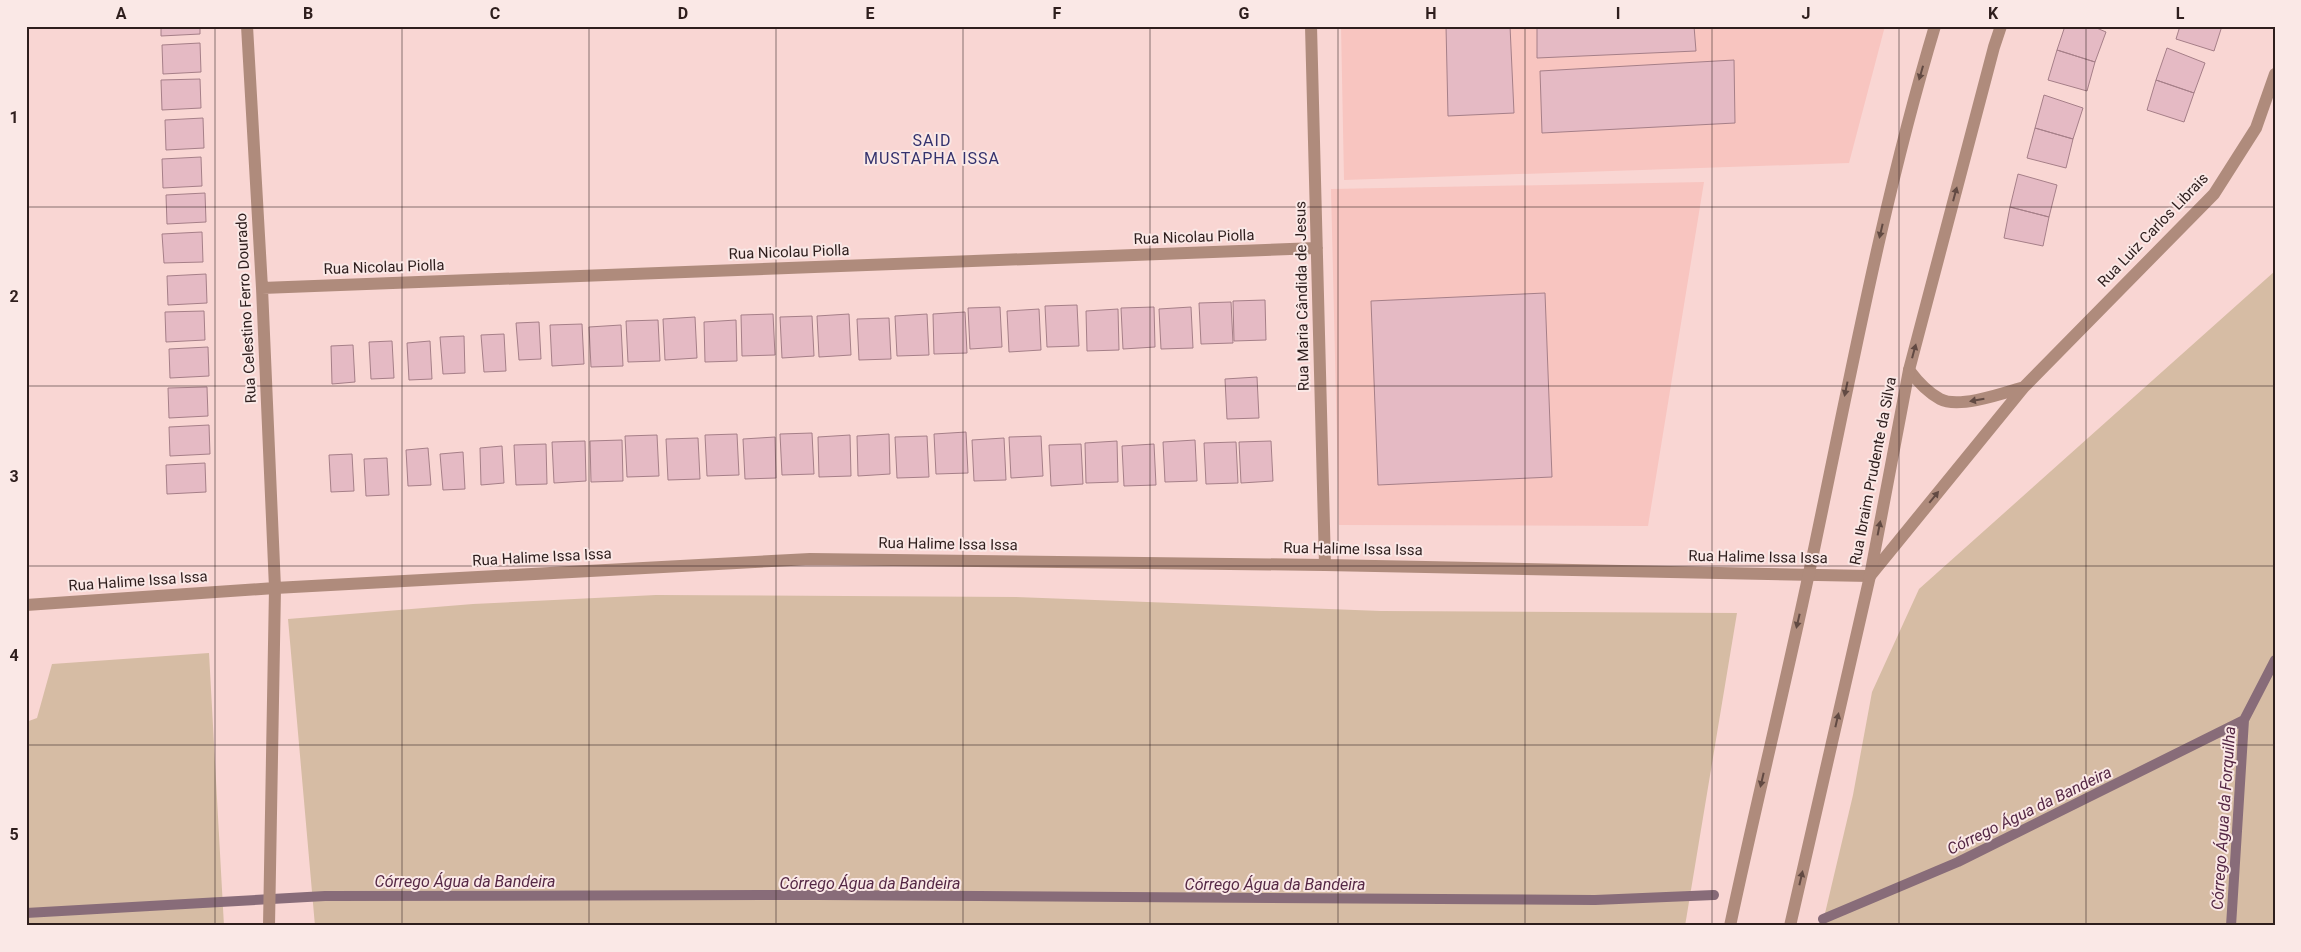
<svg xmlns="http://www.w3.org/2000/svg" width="2301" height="952" font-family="Roboto,sans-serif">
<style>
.built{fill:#f8c5c0}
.green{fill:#d6bca4}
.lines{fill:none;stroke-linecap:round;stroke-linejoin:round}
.stream{stroke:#886c79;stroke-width:10}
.building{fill:#e5bac4;stroke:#a67f88}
.minor{stroke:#af8b7c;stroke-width:12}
.tertiary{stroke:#af8b7c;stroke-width:12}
.oneway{fill:#624a43}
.grid{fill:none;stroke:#2e1e1d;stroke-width:1;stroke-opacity:0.55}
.labels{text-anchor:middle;stroke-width:4;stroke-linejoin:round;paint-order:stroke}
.street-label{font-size:15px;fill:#2e1e1d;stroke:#fae8e6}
.neighbourhood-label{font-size:16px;letter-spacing:1px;fill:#34326d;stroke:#fae8e6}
.water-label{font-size:16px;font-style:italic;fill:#552845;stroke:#fae8e6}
.neatline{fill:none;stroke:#2e1e1d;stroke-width:2}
.grid-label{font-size:16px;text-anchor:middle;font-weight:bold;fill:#2e1e1d}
</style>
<rect width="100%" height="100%" fill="#f9d6d3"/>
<!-- built -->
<path class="built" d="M 1341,26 L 1885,26 L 1849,163 L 1344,180 Z
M 1704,182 L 1648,526 L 1339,525 L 1331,189 Z"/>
<!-- green -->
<path class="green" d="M 2275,271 L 2275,926 L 1822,926 L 1853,795 L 1872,692 L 1919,589 Z
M 656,595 L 1016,597 L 1381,611 L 1737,613 L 1685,926 L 315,926 L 288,619 L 473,604 Z
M 209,653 L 224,926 L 26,926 L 26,722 L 37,718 L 52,664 Z"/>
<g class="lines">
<!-- stream -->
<path class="stream" d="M 26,913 L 325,896 L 819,895 L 1595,900 L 1714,895
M 1823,919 L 1958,862 L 2244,720
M 2231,926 L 2244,720 L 2275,660"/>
</g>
<!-- building -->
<path class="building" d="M 161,26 L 200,26 L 200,34 L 161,36 Z
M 1446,26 L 1510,26 L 1514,113 L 1448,116 Z
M 1537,26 L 1694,26 L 1696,51 L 1537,58 Z
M 2065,26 L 2092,26 L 2106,32 L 2095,62 L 2057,50 Z
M 2180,26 L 2222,26 L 2214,51 L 2176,39 Z
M 200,43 L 201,72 L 163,74 L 162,45 Z
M 2167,48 L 2205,63 L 2194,93 L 2156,80 Z
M 2057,50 L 2095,62 L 2087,91 L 2048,80 Z
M 1734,60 L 1735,123 L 1542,133 L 1540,71 Z
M 200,79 L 201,108 L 162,110 L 161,80 Z
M 2156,80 L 2194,93 L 2184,122 L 2147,110 Z
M 2044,95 L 2083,108 L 2073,139 L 2035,128 Z
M 203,118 L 204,148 L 166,150 L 165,120 Z
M 2035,128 L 2073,139 L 2066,168 L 2027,158 Z
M 201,157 L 202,186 L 163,188 L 162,159 Z
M 2018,174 L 2057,185 L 2049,217 L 2010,207 Z
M 205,193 L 206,222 L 167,224 L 166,195 Z
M 2010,207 L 2049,217 L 2043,246 L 2004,238 Z
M 202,232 L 203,262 L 164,263 L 162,234 Z
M 206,274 L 207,303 L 168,305 L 167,276 Z
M 1545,293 L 1552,477 L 1378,485 L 1371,301 Z
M 1265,300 L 1266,340 L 1234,341 L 1233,301 Z
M 1231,302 L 1233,343 L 1201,344 L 1199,303 Z
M 1077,305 L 1079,346 L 1047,347 L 1045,306 Z
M 1000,307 L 1002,347 L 970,349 L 968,308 Z
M 1154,307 L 1155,347 L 1123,349 L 1121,308 Z
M 1191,307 L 1193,348 L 1161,349 L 1159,309 Z
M 1039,309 L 1041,350 L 1009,352 L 1007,311 Z
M 1118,309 L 1119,350 L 1087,351 L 1086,311 Z
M 204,311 L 205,340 L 166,342 L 165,312 Z
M 965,312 L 967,353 L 934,354 L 933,314 Z
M 773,314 L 775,355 L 742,356 L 741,315 Z
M 849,314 L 851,355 L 819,357 L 817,316 Z
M 927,314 L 929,355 L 897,356 L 895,316 Z
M 812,316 L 814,356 L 782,358 L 780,317 Z
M 695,317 L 697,358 L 665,360 L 663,319 Z
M 889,318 L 891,359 L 859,360 L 857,319 Z
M 658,320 L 660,361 L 628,362 L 626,321 Z
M 736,320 L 737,361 L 705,362 L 704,322 Z
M 539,322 L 541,359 L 519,360 L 516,323 Z
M 582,324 L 584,364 L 552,366 L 550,325 Z
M 621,325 L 623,366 L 591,367 L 589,327 Z
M 504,334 L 506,371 L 484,372 L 481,335 Z
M 464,336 L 465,373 L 443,374 L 440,337 Z
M 392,341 L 394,378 L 371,379 L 369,342 Z
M 430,341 L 432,379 L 409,380 L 407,343 Z
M 353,345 L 355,382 L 332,384 L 331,346 Z
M 208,347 L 209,376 L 170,378 L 169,349 Z
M 1257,377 L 1259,418 L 1227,419 L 1225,379 Z
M 207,387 L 208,416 L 169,418 L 168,388 Z
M 209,425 L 210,454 L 170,456 L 169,427 Z
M 966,432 L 968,473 L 936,474 L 934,434 Z
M 812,433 L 814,474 L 782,475 L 780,434 Z
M 737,434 L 739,475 L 707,476 L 705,435 Z
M 889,434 L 890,474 L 858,476 L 857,436 Z
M 657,435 L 659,476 L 627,477 L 625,436 Z
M 850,435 L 851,476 L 819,477 L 818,437 Z
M 927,436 L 929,477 L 897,478 L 895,437 Z
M 1041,436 L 1043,476 L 1011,478 L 1009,437 Z
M 775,437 L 776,478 L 745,479 L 743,439 Z
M 698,438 L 700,479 L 668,480 L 666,439 Z
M 1004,438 L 1006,480 L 974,481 L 972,440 Z
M 622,440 L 623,481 L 591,482 L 590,441 Z
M 1195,440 L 1197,481 L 1165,482 L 1163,442 Z
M 585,441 L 586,481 L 554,483 L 552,442 Z
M 1117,441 L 1118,482 L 1086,483 L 1085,443 Z
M 1271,441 L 1273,481 L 1241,483 L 1239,442 Z
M 1236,442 L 1238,483 L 1206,484 L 1204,443 Z
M 546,444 L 547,484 L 516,485 L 514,445 Z
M 1081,444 L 1083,484 L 1051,486 L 1049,445 Z
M 1154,444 L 1156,485 L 1124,486 L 1122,446 Z
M 502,446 L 504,483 L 481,485 L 480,448 Z
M 428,448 L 431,485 L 408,486 L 406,450 Z
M 463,452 L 465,489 L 443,490 L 440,454 Z
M 352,454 L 354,491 L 331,492 L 329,455 Z
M 387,458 L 389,495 L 366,496 L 364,459 Z
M 205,463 L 206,492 L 167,494 L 166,465 Z"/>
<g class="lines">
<!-- minor -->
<path class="minor" d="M 247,26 L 262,288 L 275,588 L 269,926
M 1311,26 L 1325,565
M 262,288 L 1317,248
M 1909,370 C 1918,382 1927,392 1940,399 C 1959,409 2004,393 2024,387
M 26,605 L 275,588 L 810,559 L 1325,565 L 1870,576 L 2024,387 L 2214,194 L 2256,128 L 2275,74"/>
<!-- tertiary -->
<path class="tertiary" d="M 1730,926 C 1755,808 1784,691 1809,573 C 1848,390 1881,206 1935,26
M 1790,926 L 1870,576 L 1909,370 L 1994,47 L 2001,26"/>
</g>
<!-- one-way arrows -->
<defs><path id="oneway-solid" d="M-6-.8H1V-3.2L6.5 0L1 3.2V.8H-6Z" transform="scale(1.25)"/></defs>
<g class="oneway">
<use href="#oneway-solid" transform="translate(1921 73) rotate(106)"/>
<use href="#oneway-solid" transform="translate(1955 194) rotate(-75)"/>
<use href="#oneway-solid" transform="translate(1881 231) rotate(103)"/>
<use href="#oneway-solid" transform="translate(1914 351) rotate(-75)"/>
<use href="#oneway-solid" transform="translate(1846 389) rotate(102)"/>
<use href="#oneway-solid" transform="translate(1977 400) rotate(170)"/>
<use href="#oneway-solid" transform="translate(1934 497) rotate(-51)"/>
<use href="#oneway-solid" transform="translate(1879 528) rotate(-79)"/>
<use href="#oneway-solid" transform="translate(1798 621) rotate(103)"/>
<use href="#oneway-solid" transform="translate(1837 720) rotate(-77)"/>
<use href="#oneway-solid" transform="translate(1762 780) rotate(103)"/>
<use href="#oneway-solid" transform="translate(1801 878) rotate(-77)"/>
</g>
<!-- grid -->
<path class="grid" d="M 215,26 L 215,926M 402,26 L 402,926M 589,26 L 589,926M 776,26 L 776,926M 963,26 L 963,926M 1150,26 L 1150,926M 1338,26 L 1338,926M 1525,26 L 1525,926M 1712,26 L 1712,926M 1899,26 L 1899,926M 2086,26 L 2086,926M 26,207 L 2275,207M 26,386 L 2275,386M 26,566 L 2275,566M 26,745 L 2275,745"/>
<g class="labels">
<!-- street labels -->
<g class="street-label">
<text transform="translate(2153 230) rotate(-46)" y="5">Rua Luiz Carlos Librais</text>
<text transform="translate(1194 237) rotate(-2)" y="5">Rua Nicolau Piolla</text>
<text transform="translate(789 252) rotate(-2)" y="5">Rua Nicolau Piolla</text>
<text transform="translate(384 267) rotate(-2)" y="5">Rua Nicolau Piolla</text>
<text transform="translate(1302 296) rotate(-91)" y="5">Rua Maria Cândida de Jesus</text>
<text transform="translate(246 308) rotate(-93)" y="5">Rua Celestino Ferro Dourado</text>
<text transform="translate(1873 471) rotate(-79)" y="5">Rua Ibraim Prudente da Silva</text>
<text transform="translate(948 544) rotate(1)" y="5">Rua Halime Issa Issa</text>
<text transform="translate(1353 549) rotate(1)" y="5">Rua Halime Issa Issa</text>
<text transform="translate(542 557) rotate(-3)" y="5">Rua Halime Issa Issa</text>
<text transform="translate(1758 557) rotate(1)" y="5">Rua Halime Issa Issa</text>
<text transform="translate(138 581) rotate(-4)" y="5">Rua Halime Issa Issa</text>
</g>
<!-- neighbourhood labels -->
<g class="neighbourhood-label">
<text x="932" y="146">SAID<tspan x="932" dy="18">MUSTAPHA ISSA</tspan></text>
</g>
<!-- water labels -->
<g class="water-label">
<text transform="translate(2029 810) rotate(-26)" y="6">Córrego Água da Bandeira</text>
<text transform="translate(2223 818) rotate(-86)" y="6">Córrego Água da Forquilha</text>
<text x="465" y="887">Córrego Água da Bandeira</text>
<text x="870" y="889">Córrego Água da Bandeira</text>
<text x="1275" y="890">Córrego Água da Bandeira</text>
</g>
</g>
<!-- border -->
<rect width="2301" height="952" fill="none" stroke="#fae8e6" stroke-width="55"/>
<rect x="28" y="28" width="2246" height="896" class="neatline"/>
<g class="grid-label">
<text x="121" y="19">A</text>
<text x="308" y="19">B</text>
<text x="495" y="19">C</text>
<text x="683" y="19">D</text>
<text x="870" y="19">E</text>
<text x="1057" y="19">F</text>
<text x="1244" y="19">G</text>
<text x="1431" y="19">H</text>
<text x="1618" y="19">I</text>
<text x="1806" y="19">J</text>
<text x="1993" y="19">K</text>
<text x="2180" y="19">L</text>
<text x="14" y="123">1</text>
<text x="14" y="302">2</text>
<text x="14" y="482">3</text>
<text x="14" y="661">4</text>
<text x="14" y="840">5</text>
</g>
</svg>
